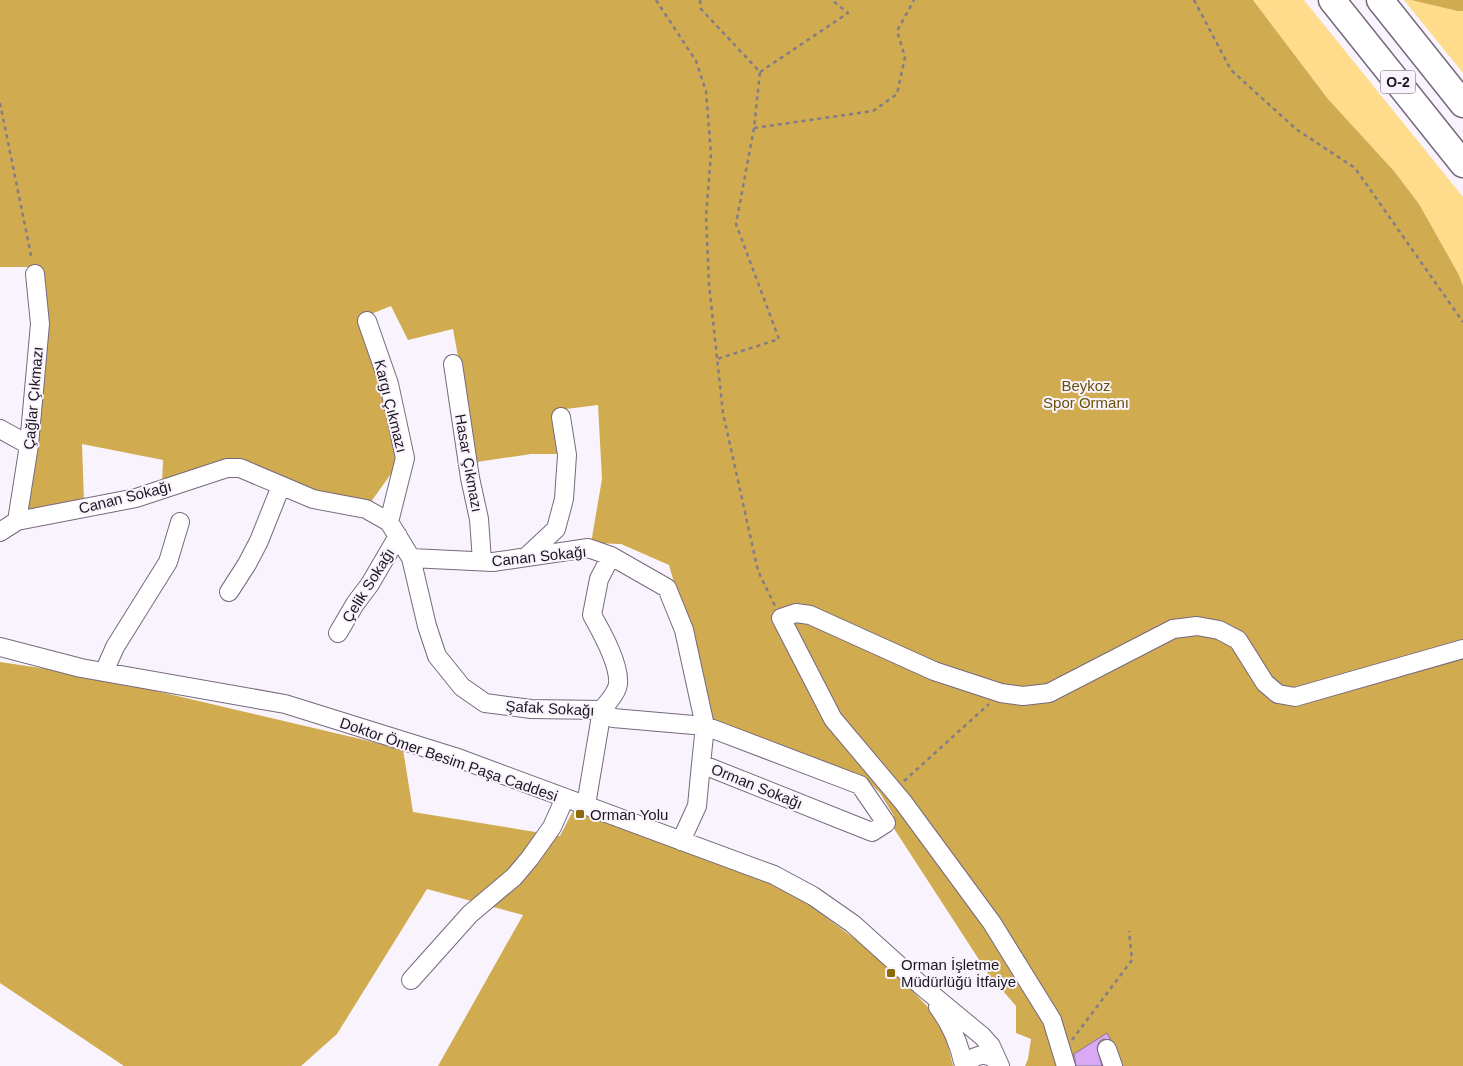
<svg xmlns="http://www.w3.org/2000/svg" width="1463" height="1066" font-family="Helvetica,sans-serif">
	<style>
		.green { fill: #ffdb8c }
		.forest { fill: #d1ab50 }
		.building { fill: #daa9f6; stroke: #85788d }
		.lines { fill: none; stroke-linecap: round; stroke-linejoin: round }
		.minor-casing { stroke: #76697e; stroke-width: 20 }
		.highway-casing { stroke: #76697e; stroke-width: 29 }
		.path { stroke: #837d86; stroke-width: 2.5; stroke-dasharray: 4 4; stroke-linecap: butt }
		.minor { stroke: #fff; stroke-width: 18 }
		.highway { stroke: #fff; stroke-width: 26 }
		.poi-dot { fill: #8b6a0a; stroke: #f9f3fd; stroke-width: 2 }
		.labels { text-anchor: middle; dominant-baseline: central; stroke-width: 4; stroke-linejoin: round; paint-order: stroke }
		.shield { fill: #f9f3fd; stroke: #5e5962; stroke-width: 1 }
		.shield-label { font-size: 14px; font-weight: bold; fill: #1c171f }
		.park-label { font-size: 15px; fill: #6b5108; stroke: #f9f3fd }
		.street-label { font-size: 15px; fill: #1c171f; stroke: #f9f3fd }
		.poi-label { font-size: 15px; fill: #1c171f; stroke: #f9f3fd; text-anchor: start }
	</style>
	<rect width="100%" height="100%" fill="#f9f3fd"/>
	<path class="green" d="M1253,0H1304L1463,197V286L1459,275L1419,204L1394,171L1328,99Z
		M1404,0H1411L1463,11V73Z"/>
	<path class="forest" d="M0,0H1253L1328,99L1394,171L1419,204L1459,275L1463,286V1066H1025L1028,1059L1031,1039L1016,1033V1006L989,975L891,824L894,816L880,793L865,778L714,723L669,565L621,544L591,543L602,479L598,405L558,410L561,454H531L477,462L453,329L408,340L391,306L361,318L403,457L368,506L314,497L236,463L162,483L163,460L82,444L84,501L26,513L48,328L40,267H0Z
		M1411,0H1463V11H1458Z
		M0,662L88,675L403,749L413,812L560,836L577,803L787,888L883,960L942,1022L953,1066H438L523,915L427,889L337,1034L301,1066H124L0,983Z"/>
	<path class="building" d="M1107,1033L1111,1040L1103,1039L1099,1042L1097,1048L1102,1066H1076L1074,1054Z"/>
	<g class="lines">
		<g class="minor-casing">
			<path id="minor" d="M367,321L389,384L405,458L389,522
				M453,364L470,478L479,519L482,561
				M0,429L29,445
				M17,521L29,445L40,324L35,274
				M0,532L17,521L136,498L227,468H240L313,499L366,509L389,522L411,558L493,562L588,548L611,556L667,588L684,630L705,726L701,764
				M526,557L556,529L564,499L567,455L561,417
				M411,558L427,626L437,656L462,687L485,703L531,709L602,710L613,718L705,726L860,785L886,823L872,832L701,764L697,806L681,841
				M229,592L247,564L259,541L281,486
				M338,633L355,604L370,584L398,536
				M0,647L81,668L285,704L455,757L774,875L813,896L853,924L924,988L982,1036L991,1046L1000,1066
				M104,672L115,647L168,562L180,522
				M586,805L602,710C607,703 617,693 618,684C620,664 601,631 592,615L599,579L611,556
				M411,980L470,914L514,877L530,858L552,827L565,798
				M938,1007C952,1025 959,1043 964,1066
				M1107,1049L1113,1066
				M966,1066C974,1052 992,1051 1000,1066
				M1066,1066L1052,1020L992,923L903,802L833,719L781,618L796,613L810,615L934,671L1001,693L1023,696L1049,693L1173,629L1197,626L1219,630L1238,640L1265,683L1278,694L1295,697L1463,649"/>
		</g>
		<g class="highway-casing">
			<path id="highway" d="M1332,0L1463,164
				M1380,0L1463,104"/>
		</g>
		<path class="path" d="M656,0L696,61L706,91L711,154L706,216L709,284L723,413L758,571L775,606
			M700,0L701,9L760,72L754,128L736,224L779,339L717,359
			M1194,0L1231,70L1296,129L1355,168L1463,322
			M760,72L848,13L832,0
			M0,103L32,260
			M754,128L873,111L897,94L905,57L897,31L914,0
			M904,781L989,704
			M1072,1040L1132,960L1129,931"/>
		<use href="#minor" class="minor"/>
		<use href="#highway" class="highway"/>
	</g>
	<g class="poi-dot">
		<rect x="575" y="809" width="10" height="10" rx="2.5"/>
		<rect x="886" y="968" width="10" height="10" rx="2.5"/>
	</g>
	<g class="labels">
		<rect class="shield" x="1380.5" y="70.5" width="35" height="23" rx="4"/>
		<g class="shield-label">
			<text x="1398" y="82">O-2</text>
		</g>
		<g class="park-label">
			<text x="1086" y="385">Beykoz<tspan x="1086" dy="17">Spor Ormanı</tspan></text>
		</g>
		<g class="street-label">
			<text transform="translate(33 398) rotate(-85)">Çağlar Çıkmazı</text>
			<text transform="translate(391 406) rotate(76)">Kargı Çıkmazı</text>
			<text transform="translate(469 463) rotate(80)">Hasar Çıkmazı</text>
			<text transform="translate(125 497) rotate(-14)">Canan Sokağı</text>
			<text transform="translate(539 556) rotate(-6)">Canan Sokağı</text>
			<text transform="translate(368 585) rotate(-58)">Çelik Sokağı</text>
			<text transform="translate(550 708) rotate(3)">Şafak Sokağı</text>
			<text transform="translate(449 759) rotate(19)">Doktor Ömer Besim Paşa Caddesi</text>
			<text transform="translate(757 786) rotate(22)">Orman Sokağı</text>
		</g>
		<g class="poi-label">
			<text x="590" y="814">Orman Yolu</text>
			<text x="901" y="964">Orman İşletme<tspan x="901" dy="17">Müdürlüğü İtfaiye</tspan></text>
		</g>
	</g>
</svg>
